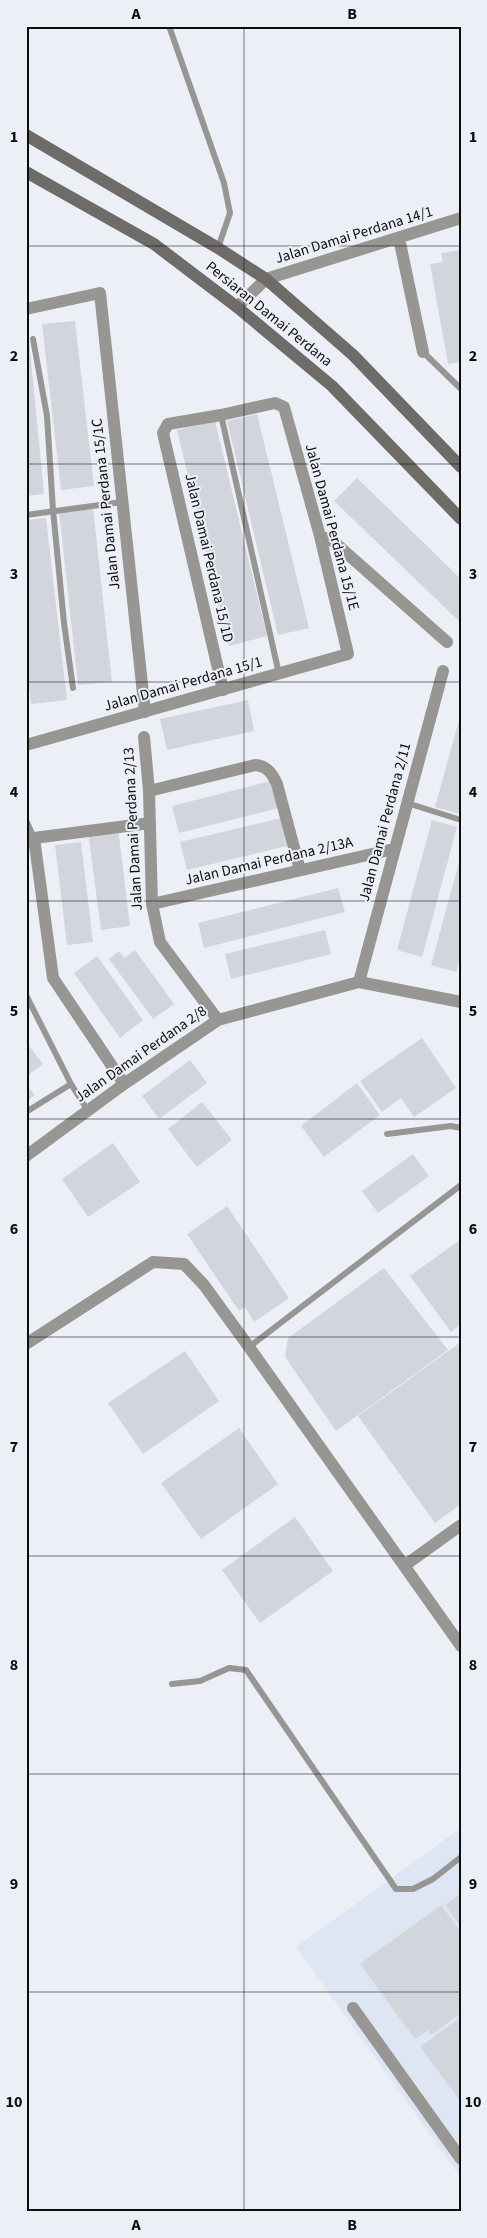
<svg xmlns="http://www.w3.org/2000/svg" width="487" height="2238" font-family="'Source Sans 3',sans-serif">
	<style>
		.built { fill: #dde6f2 }
		.building { fill: #d2d6dc }
		.lines { fill: none; stroke-linecap: round; stroke-linejoin: round }
		.lane { stroke: #989693; stroke-width: 6 }
		.street { stroke: #989693; stroke-width: 12 }
		.secondary { stroke: #6e6b68; stroke-width: 12 }
		.grid { fill: none; stroke: #0c0d0f; stroke-width: 1; stroke-opacity: 0.55 }
		.labels { text-anchor: middle; dominant-baseline: central; stroke-width: 4; stroke-linejoin: round; paint-order: stroke }
		.street-label { font-size: 15px; fill: #0c0d0f; stroke: #ecf0f6 }
		.neatline { fill: none; stroke: #0c0d0f; stroke-width: 2 }
		.grid-label { font-size: 16px; text-anchor: middle; font-weight: bold; fill: #0c0d0f }
	</style>
	<rect width="100%" height="100%" fill="#ecf0f6"/>
	<path class="built" d="M461,1828V2178L296,1947Z"/>
	<path class="building" d="M461,250V362L448,364L430,264L443,262L441,253Z
		M75,321L94,486L61,490L42,324Z
		M26,329H28L44,494L26,496Z
		M257,414L309,628L278,635L227,421Z
		M215,421L267,636L229,646L177,430Z
		M357,478L461,579V623L334,501Z
		M93,508L112,682L78,685L59,511Z
		M46,518L67,700L31,704L26,659V520Z
		M248,700L254,731L167,750L160,719Z
		M461,713V810L460,814L435,807Z
		M271,781L279,808L179,833L172,806Z
		M281,818L287,846L187,870L180,842Z
		M432,820L457,827L422,957L397,950Z
		M118,828L130,926L101,930L88,832Z
		M81,842L93,942L67,945L55,845Z
		M461,855V953L456,972L431,965Z
		M338,888L345,912L204,948L198,923Z
		M325,930L331,954L231,979L225,954Z
		M135,950L174,1004L153,1019L109,959L119,951L124,958Z
		M97,956L143,1020L120,1038L74,973Z
		M422,1038L456,1088L414,1117L401,1098L382,1112L360,1081Z
		M26,1042L43,1064L26,1077Z
		M190,1060L207,1083L159,1119L142,1096Z
		M357,1083L380,1115L324,1157L301,1126Z
		M26,1084L35,1095L26,1102Z
		M202,1102L232,1140L197,1167L168,1129Z
		M113,1143L140,1182L88,1217L62,1179Z
		M413,1154L429,1176L378,1213L362,1191Z
		M227,1206L289,1298L254,1322L245,1307L239,1311L187,1234Z
		M461,1239V1324L451,1332L410,1276Z
		M384,1268L448,1350L336,1431L285,1357L288,1338Z
		M461,1342V1504L435,1523L358,1416Z
		M185,1351L219,1401L143,1454L108,1403Z
		M239,1428L278,1484L201,1539L161,1483Z
		M295,1517L333,1571L260,1623L222,1570Z
		M461,1893V1927L445,1905Z
		M441,1905L461,1932V2013L431,2035L428,2030L415,2039L360,1964Z
		M461,2017V2102L420,2047Z"/>
	<g class="lines">
		<path class="lane" d="M169,26L224,183L230,213L218,248
			M33,339L47,416L53,510L64,623L73,688
			M423,352L461,389
			M221,415L279,674
			M26,515L122,502
			M407,803L461,820
			M26,820L34,838
			M26,995L71,1084L88,1111
			M26,1112L71,1084
			M387,1134L451,1126L461,1128
			M249,1347L461,1185
			M172,1684L200,1681L229,1668L246,1670L396,1889H413L433,1879L461,1857"/>
		<path class="street" d="M399,238L423,352
			M237,307L266,279L461,218
			M26,309L100,293L145,712
			M320,536L334,542L447,642
			M144,737L149,791L152,904L160,942L218,1020
			M26,745L348,654L320,536L284,407L275,403L221,415L168,424L163,433L223,690
			M149,791L255,765C267,766 272,773 277,784L300,870
			M152,904L394,849
			M359,982L443,671
			M124,1084L53,978L34,838L150,823
			M26,1156L124,1084L218,1020L359,982L461,1002
			M26,1344L153,1262L184,1264L204,1285L249,1347L461,1646
			M404,1566L461,1525
			M353,2008L461,2159"/>
		<path class="secondary" d="M26,135L218,248L266,279L353,355L461,467
			M26,172L154,244L237,307L332,386L461,519"/>
	</g>
	<path class="grid" d="M244,26V2212M26,246H461M26,464H461M26,682H461M26,901H461M26,1119H461M26,1337H461M26,1556H461M26,1774H461M26,1992H461"/>
	<g class="labels">
		<g class="street-label">
			<text transform="translate(354 235) rotate(-17)">Jalan Damai Perdana 14/1</text>
			<text transform="translate(269 314) rotate(39)">Persiaran Damai Perdana</text>
			<text transform="translate(106 504) rotate(-96)">Jalan Damai Perdana 15/1C</text>
			<text transform="translate(332 527) rotate(75)">Jalan Damai Perdana 15/1E</text>
			<text transform="translate(209 558) rotate(77)">Jalan Damai Perdana 15/1D</text>
			<text transform="translate(183 684) rotate(-16)">Jalan Damai Perdana 15/1</text>
			<text transform="translate(385 822) rotate(-75)">Jalan Damai Perdana 2/11</text>
			<text transform="translate(133 829) rotate(-93)">Jalan Damai Perdana 2/13</text>
			<text transform="translate(269 861) rotate(-13)">Jalan Damai Perdana 2/13A</text>
			<text transform="translate(141 1054) rotate(-35)">Jalan Damai Perdana 2/8</text>
		</g>
	</g>
	<rect width="487" height="2238" fill="none" stroke="#ecf0f6" stroke-width="55"/>
	<rect x="28" y="28" width="432" height="2182" class="neatline"/>
	<g class="grid-label">
		<text x="136" y="19">A</text>
		<text x="352" y="19">B</text>
		<text x="14" y="142">1</text>
		<text x="473" y="142">1</text>
		<text x="14" y="361">2</text>
		<text x="473" y="361">2</text>
		<text x="14" y="579">3</text>
		<text x="473" y="579">3</text>
		<text x="14" y="797">4</text>
		<text x="473" y="797">4</text>
		<text x="14" y="1016">5</text>
		<text x="473" y="1016">5</text>
		<text x="14" y="1234">6</text>
		<text x="473" y="1234">6</text>
		<text x="14" y="1452">7</text>
		<text x="473" y="1452">7</text>
		<text x="14" y="1670">8</text>
		<text x="473" y="1670">8</text>
		<text x="14" y="1889">9</text>
		<text x="473" y="1889">9</text>
		<text x="14" y="2107">10</text>
		<text x="473" y="2107">10</text>
		<text x="136" y="2230">A</text>
		<text x="352" y="2230">B</text>
	</g>
</svg>
